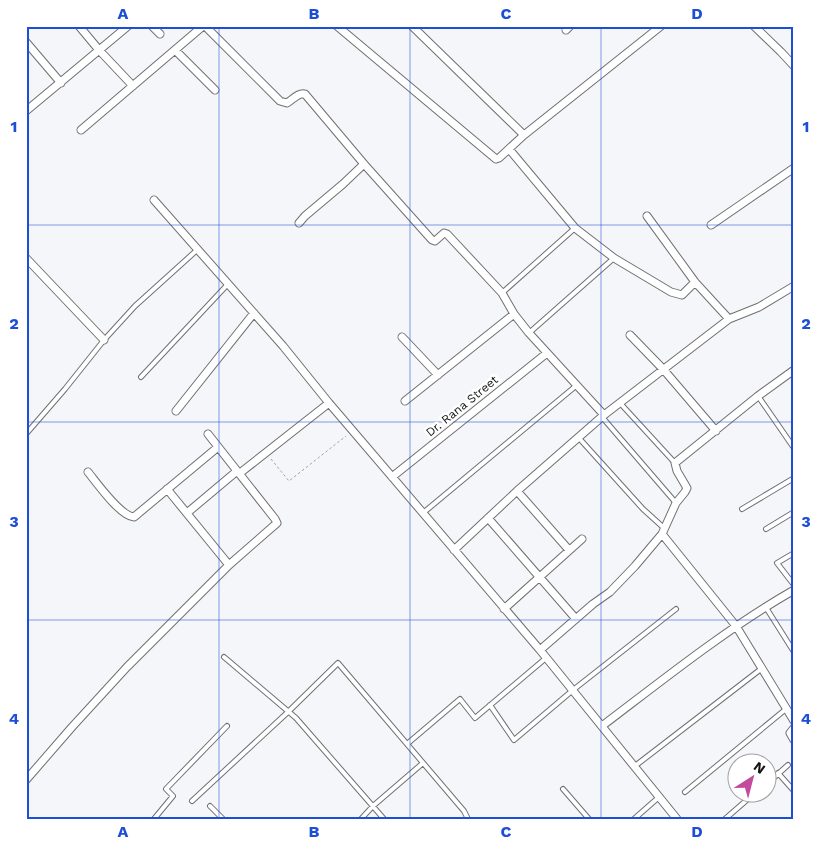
<svg xmlns="http://www.w3.org/2000/svg" width="820" height="845" font-family="'Work Sans',sans-serif">
	<style>
		.lines { fill: none; stroke-linecap: round; stroke-linejoin: round }
		.service-casing { stroke: #707073; stroke-width: 6 }
		.minor-casing { stroke: #707073; stroke-width: 9 }
		.path { stroke: #9e9fa1; stroke-width: 1; stroke-dasharray: 2.5 2.5; stroke-linecap: butt }
		.service { stroke: #fff; stroke-width: 4 }
		.minor { stroke: #fff; stroke-width: 7 }
		.grid { fill: none; stroke: #1d4ed8; stroke-width: 1; stroke-opacity: 0.55 }
		.labels { text-anchor: middle; dominant-baseline: central; stroke-width: 5; stroke-linejoin: round; paint-order: stroke }
		.street-label { font-size: 12px; fill: #131414; stroke: #fff }
		.neatline { fill: none; stroke: #1d4ed8; stroke-width: 2 }
		.grid-label { font-size: 16px; text-anchor: middle; font-weight: bold; fill: #1d4ed8 }
	</style>
	<rect width="100%" height="100%" fill="#f5f6f9"/>
	<g class="lines">
		<g class="service-casing">
			<path id="service" d="M502,293L575,228
				M529,333L614,258
				M141,377L228,284
				M758,396L794,448
				M620,403L675,463
				M602,417L676,503
				M26,434L65,389L104,340L135,306L197,250
				M578,437L643,509L664,528
				M742,509L794,478
				M423,513L577,385
				M766,529L794,512
				M794,553L777,563L794,585
				M765,606L794,652
				M224,657L296,718L384,819
				M490,705L514,740L573,690L676,609
				M407,744L460,699L475,718L546,658
				M635,766L761,669
				M778,773L794,791
				M768,783L788,765
				M563,789L589,819
				M685,792L786,709
				M192,801L288,712L338,663L464,811L468,819
				M210,806L223,819
				M154,819L173,796L166,789L227,726
				M361,819L373,806L423,763
				M634,819L659,797
				M725,819L756,792"/>
		</g>
		<g class="minor-casing">
			<path id="minor" d="M79,26L99,50L133,86
				M152,26L160,34
				M205,26L280,101L287,103C292,100 299,92 305,94L364,164L432,240L435,241L444,233L447,234L502,293L514,314L529,333L604,415
				M337,26L496,159L499,158L524,135L661,26
				M412,26L524,135
				M754,26L781,52L794,66
				M566,30L570,26
				M26,42L61,83
				M175,50L215,90
				M26,111L128,26
				M81,130L203,26
				M509,149L575,228L614,258L671,292L682,295L695,282
				M154,200L283,346L329,403L540,650L677,819
				M647,216L695,282L729,319
				M299,223L305,216L343,184L364,164
				M711,225L794,168
				M26,258L104,340
				M630,335L663,369L716,431
				M402,337L438,375
				M405,401L514,314
				M176,411L254,313
				M88,472C97,483 120,516 134,517L218,447
				M240,473L329,403
				M392,477L547,353
				M167,489L229,565
				M517,491L569,550
				M187,513L237,471
				M488,518L576,619
				M662,534L736,626L794,721
				M454,550L517,491L604,415L729,319L759,307L794,286
				M504,609L582,539
				M540,650L593,604L610,592L635,566L662,534L676,503L685,492L687,488L677,471L675,463L758,396L794,370
				M602,726C664,679 726,629 794,590
				M794,728L790,733L794,740
				M26,780L72,727L127,667L229,565L277,523L275,519L208,434"/>
		</g>
		<path class="path" d="M271,459L289,481L346,436"/>
		<use href="#service" class="service"/>
		<use href="#minor" class="minor"/>
	</g>
	<path class="grid" d="M219,26V819M410,26V819M601,26V819M26,225H794M26,422H794M26,620H794"/>
	<g class="labels">
		<g class="street-label">
			<text transform="translate(462 406) rotate(-39)">Dr. Rana Street</text>
		</g>
	</g>
	<rect width="820" height="845" fill="none" stroke="#ffffff" stroke-width="55"/>
	<g transform="translate(752 778) rotate(36)"><circle r="24" fill="#ffffff" stroke="#a1a1a1"/>
	<path d="M0-4L9 19L0 12L-9 19Z" fill="#c34a9d"/>
	<text y="-8" font-size="14" font-weight="bold" text-anchor="middle" fill="#131414">N</text>
	</g>
	<rect x="28" y="28" width="764" height="790" class="neatline"/>
	<g class="grid-label">
		<text x="123" y="19">A</text>
		<text x="314" y="19">B</text>
		<text x="506" y="19">C</text>
		<text x="697" y="19">D</text>
		<text x="14" y="132">1</text>
		<text x="806" y="132">1</text>
		<text x="14" y="329">2</text>
		<text x="806" y="329">2</text>
		<text x="14" y="527">3</text>
		<text x="806" y="527">3</text>
		<text x="14" y="724">4</text>
		<text x="806" y="724">4</text>
		<text x="123" y="837">A</text>
		<text x="314" y="837">B</text>
		<text x="506" y="837">C</text>
		<text x="697" y="837">D</text>
	</g>
</svg>
